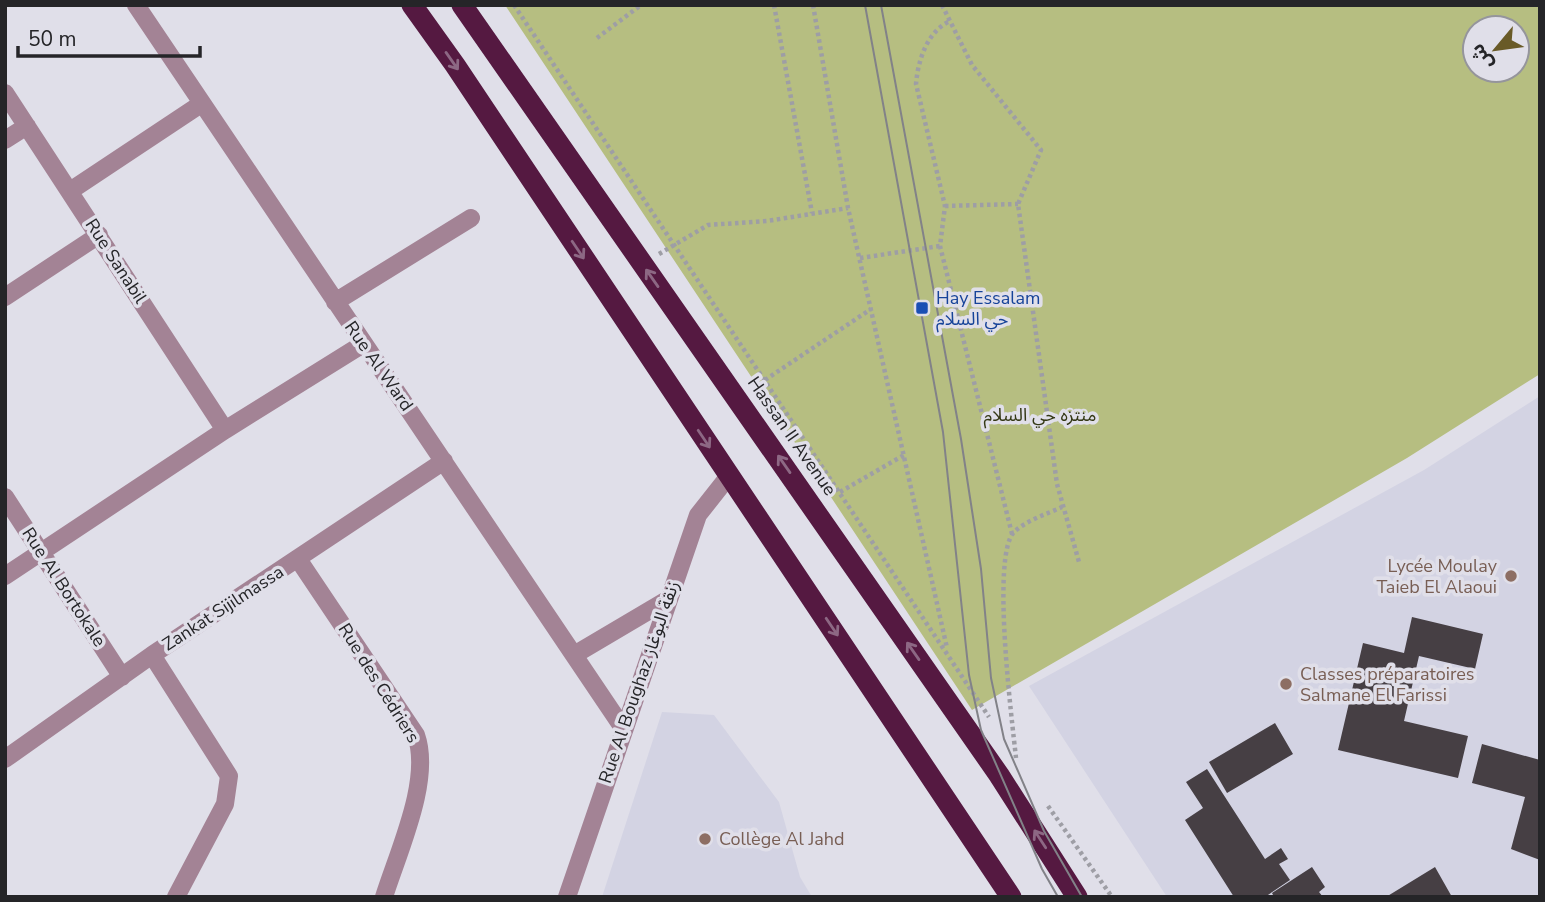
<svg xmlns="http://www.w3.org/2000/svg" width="1545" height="902" font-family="'Nunito Sans','Noto Sans Arabic',sans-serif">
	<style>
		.built { fill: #d3d3e3 }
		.green { fill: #b6be81; fill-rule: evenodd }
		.building { fill: #463f44 }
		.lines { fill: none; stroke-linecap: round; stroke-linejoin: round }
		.path { stroke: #9e9ea5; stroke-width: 4.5; stroke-dasharray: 3.5 3.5; stroke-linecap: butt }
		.street { stroke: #a38395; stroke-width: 18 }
		.highway { stroke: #551941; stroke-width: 21 }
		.tram { stroke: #828288; stroke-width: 2 }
		.oneway { stroke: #8d6884 }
		.transit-dot { fill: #1a4fb4; stroke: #e0dfe9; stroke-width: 2.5 }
		.education-dot { fill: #8d6e63; stroke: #e0dfe9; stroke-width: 2.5 }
		.labels { text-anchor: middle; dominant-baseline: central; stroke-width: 7; stroke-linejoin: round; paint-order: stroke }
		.street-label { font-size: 18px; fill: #252528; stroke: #e0dfe9 }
		.transit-label { font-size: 18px; fill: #164399; stroke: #e0dfe9; text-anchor: start }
		.park-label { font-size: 18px; fill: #343815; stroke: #e0dfe9 }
		.education-label { font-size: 18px; fill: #785e54; stroke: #e0dfe9; text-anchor: start }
	</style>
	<rect width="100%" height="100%" fill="#e0dfe9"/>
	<path class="built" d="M1540,396V897H1167L1029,686L1424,470Z
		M662,712L714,715L779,802L800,877L812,897H602Z"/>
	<path class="green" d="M505,5H1540V374L1407,458L972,710ZM1475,28H1517V70H1475Z"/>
	<path class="building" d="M1412,617L1483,634L1475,669L1419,656L1404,721L1468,736L1458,778L1338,750L1363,643L1404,653Z
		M1275,723L1293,754L1227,793L1209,762Z
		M1482,744L1540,760V860L1511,849L1525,797L1472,783Z
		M1207,769L1265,859L1281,848L1288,859L1279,864L1290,880L1265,897H1234L1185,820L1203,808L1186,782Z
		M1312,867L1325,887L1319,892L1323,897H1274L1272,893Z
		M1435,867L1452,897H1386Z"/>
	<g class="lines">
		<path class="path" d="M514,5L989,717
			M774,5L812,213
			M813,5L848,208L947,648
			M942,5L972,65L1041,150L1018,204L1057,484L1079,562
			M948,22C927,33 918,60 916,84L945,206L940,246L1012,534
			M597,38L641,5
			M945,206L1018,204
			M659,254L708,225L767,221L848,208
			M860,258L940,246
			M765,380L871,309
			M840,492L904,455
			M1016,758C1012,720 991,556 1014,532C1027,520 1047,514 1062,507
			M1048,806L1112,897"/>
		<path class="street" d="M136,5L623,728
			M5,93L225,430
			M5,140L27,126
			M70,191L201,104
			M5,297L99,235
			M335,302L471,218
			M5,497L122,677
			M298,559L416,735C432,780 398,852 384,897
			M5,576L225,430L363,344
			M152,655L229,776L225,804L176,897
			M574,655L667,600
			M5,759L152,655L444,461
			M567,897L698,515L728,477"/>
		<path class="highway" d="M412,5L455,65L1011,897
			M462,5L999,775L1077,897"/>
		<path class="tram" d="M865,5L943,432L969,675L981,730L1042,869L1058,897
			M881,5L961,439L981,569L991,678L1004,739L1044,831L1082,897"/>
	</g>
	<defs><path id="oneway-shaft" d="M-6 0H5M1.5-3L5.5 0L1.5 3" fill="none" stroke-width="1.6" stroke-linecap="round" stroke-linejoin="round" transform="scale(1.75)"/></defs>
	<g class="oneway">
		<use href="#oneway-shaft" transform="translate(452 61) rotate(55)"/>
		<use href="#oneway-shaft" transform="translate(578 250) rotate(56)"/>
		<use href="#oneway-shaft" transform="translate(652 278) rotate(-125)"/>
		<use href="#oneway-shaft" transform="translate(704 439) rotate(56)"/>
		<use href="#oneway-shaft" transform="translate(784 464) rotate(-125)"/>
		<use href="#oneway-shaft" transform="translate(832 627) rotate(56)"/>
		<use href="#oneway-shaft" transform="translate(913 651) rotate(-125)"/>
		<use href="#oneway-shaft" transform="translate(1040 839) rotate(-123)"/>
	</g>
	<rect class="transit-dot" x="915" y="301" width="14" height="14" rx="3.5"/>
	<g class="education-dot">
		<circle cx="1511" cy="576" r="7"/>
		<circle cx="1286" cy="684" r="7"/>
		<circle cx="705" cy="839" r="7"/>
	</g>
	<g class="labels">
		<g class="street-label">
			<text transform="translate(116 261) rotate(57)">Rue Sanabil</text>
			<text transform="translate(379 366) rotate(55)">Rue Al Ward</text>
			<text transform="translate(792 436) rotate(55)">Hassan II Avenue</text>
			<text transform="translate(64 587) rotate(57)">Rue Al Bortokale</text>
			<text transform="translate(223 608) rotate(-33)">Zankat Sijilmassa</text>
			<text transform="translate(639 682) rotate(-71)">Rue Al Boughaz زنقة البوغاز</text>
			<text transform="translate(379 683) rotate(58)">Rue des Cédriers</text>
		</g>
		<g class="transit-label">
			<text x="936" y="298">Hay Essalam<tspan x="936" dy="21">حي السلام</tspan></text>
		</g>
		<g class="park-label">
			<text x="1040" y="415">منتزه حي السلام</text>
		</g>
		<g class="education-label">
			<text x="1497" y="566" text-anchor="end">Lycée Moulay<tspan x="1497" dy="21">Taieb El Alaoui</tspan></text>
			<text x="1300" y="674">Classes préparatoires<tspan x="1300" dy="21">Salmane El Farissi</tspan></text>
			<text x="719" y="839">Collège Al Jahd</text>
		</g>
	</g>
	<rect width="1545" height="902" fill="none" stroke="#252528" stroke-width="14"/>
	<g transform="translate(1496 49) rotate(241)"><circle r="33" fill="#e0dfe9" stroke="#95959c" stroke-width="2"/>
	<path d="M0-5L12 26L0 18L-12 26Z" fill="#695a27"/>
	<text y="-10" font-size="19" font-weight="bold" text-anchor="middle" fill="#252528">ش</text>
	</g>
	<path d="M18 46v10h182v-10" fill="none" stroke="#252528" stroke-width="3.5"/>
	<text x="28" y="46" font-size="21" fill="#252528" stroke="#e0dfe9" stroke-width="5" paint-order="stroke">50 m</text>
</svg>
